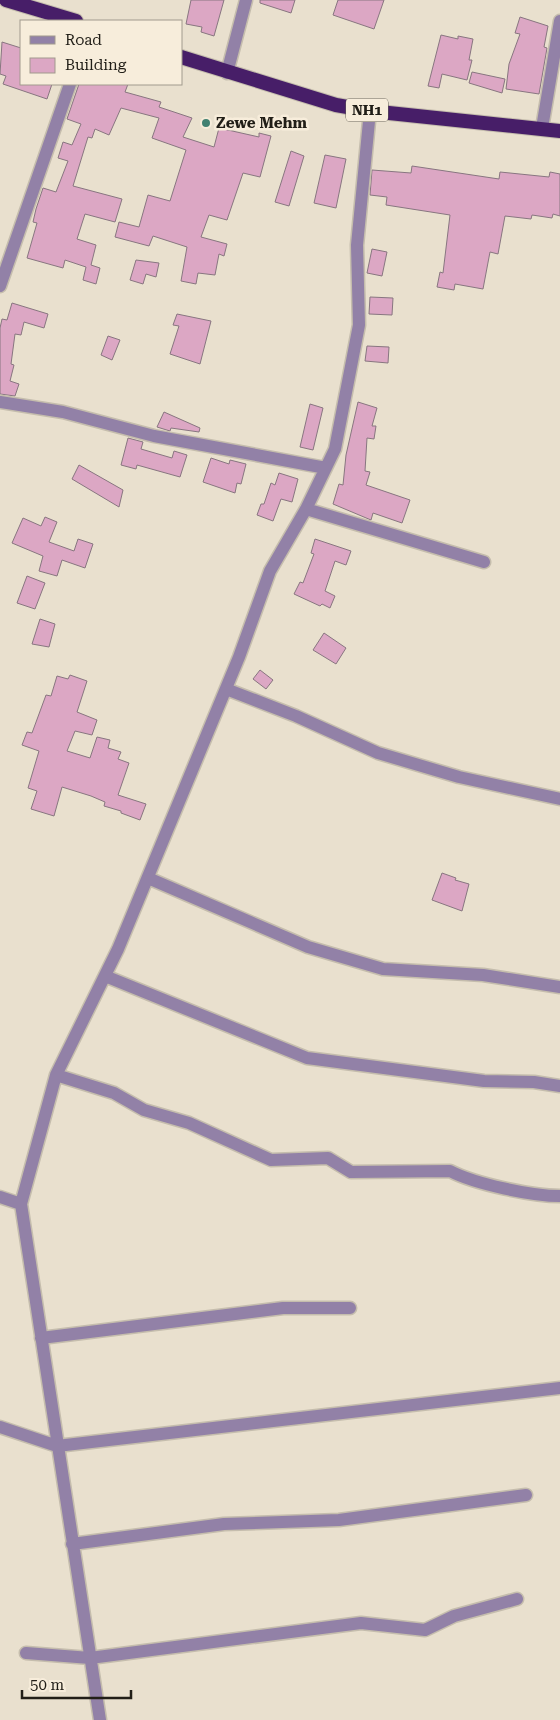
<svg xmlns="http://www.w3.org/2000/svg" width="560" height="1720" font-family="'Roboto Serif',serif">
	<style>
		.building { fill: #dca7c4; stroke: #887680 }
		.lines { fill: none; stroke-linecap: round; stroke-linejoin: round }
		.minor-casing { stroke: #c5bdad; stroke-width: 15 }
		.trunk-casing { stroke: #c5bdad; stroke-width: 16 }
		.minor { stroke: #9281a7; stroke-width: 12 }
		.trunk { stroke: #471e68; stroke-width: 14 }
		.poi-dot { fill: #418171; stroke: #f7eddb; stroke-width: 2 }
		.labels { text-anchor: middle; dominant-baseline: central; stroke-width: 5; stroke-linejoin: round; paint-order: stroke }
		.shield { fill: #f7eddb; stroke: #615c52; stroke-width: 1 }
		.shield-label { font-size: 14px; font-weight: bold; fill: #211e17 }
		.poi-label { font-size: 15px; font-weight: bold; fill: #211e17; stroke: #f7eddb; text-anchor: start }
	</style>
	<rect width="100%" height="100%" fill="#e9e0ce"/>
	<path class="building" d="M191,0H224L214,36L201,32L202,27L186,24Z
		M260,0H295L291,13L260,3Z
		M338,0H384L374,29L333,15Z
		M520,17L548,26L544,47L547,48L539,94L506,89L509,64L520,34L515,33Z
		M441,35L458,39V36L473,39L469,60H472L467,80L442,74L439,88L428,86Z
		M2,42L21,48V84H52L47,99L3,84L6,76L0,74Z
		M472,72L505,79L502,93L469,83Z
		M79,84H128L125,92L161,102L159,107L192,118L183,137L214,147L219,128L259,137V133L271,136L260,177L243,173L227,220L209,215L201,237L227,244L224,256L219,254L215,275L198,273L196,284L181,281L187,247L153,236L149,246L115,237L119,222L139,227L148,195L170,201L186,150L152,138L159,118L121,108L109,135L95,129L92,138L88,137L73,186L122,199L115,222L85,214L77,239L96,245L91,265L100,268L96,284L83,280L86,267L65,260L63,268L27,258L37,223L33,222L36,209L43,188L56,192L68,161L58,158L63,142L72,145L81,124L67,119Z
		M291,151L304,156L289,206L275,202Z
		M325,155L346,159L336,208L314,203Z
		M412,166L499,179L500,172L549,177L550,172L560,174V216L553,214L552,218L532,215L531,219L505,216L498,254L490,252L483,289L455,284L454,290L437,287L440,272L443,273L450,215L386,205L387,197L370,195L372,170L411,173Z
		M372,249L387,252L382,276L367,273Z
		M136,260L159,263L156,277L146,274L143,284L130,280Z
		M370,297L393,298L392,315L369,314Z
		M12,303L48,314L44,328L24,322L21,335L15,334L11,364L14,365L10,381L19,384L15,396L0,394V328L2,319L7,320Z
		M177,314L211,321L200,364L170,354L179,326L173,325Z
		M108,336L120,340L112,360L101,355Z
		M367,346L389,347L388,363L365,361Z
		M358,402L377,408L372,426H376L374,439L367,438L365,471L370,472L366,485L410,500L402,523L373,513L371,520L333,504L339,484L343,485L346,455Z
		M310,404L323,408L313,450L300,447Z
		M164,412L200,428L199,432L171,428L170,431L157,427Z
		M128,438L143,442L141,449L172,458L174,451L187,455L180,477L137,465L136,469L121,465Z
		M211,458L229,464L230,460L246,464L241,484L237,483L235,493L203,482Z
		M79,465L123,490L119,507L72,479Z
		M279,473L298,479L292,502L281,499L273,521L257,515L261,504H264L271,483L275,485Z
		M45,517L57,522L49,542L74,551L78,539L93,544L85,568L62,560L57,576L39,571L43,556L12,543L23,518L41,526Z
		M315,539L351,551L346,565L335,561L325,591L335,596L330,608L322,604L320,606L294,594L300,582L303,583L314,554L311,553Z
		M27,576L45,583L35,609L17,603Z
		M40,619L55,624L49,647L32,644Z
		M324,633L346,648L336,664L313,650Z
		M260,670L273,680L266,689L253,679Z
		M70,675L87,681L77,712L97,720L92,735L75,731L67,751L90,758L97,737L110,740L108,748L121,752L118,759L129,763L118,795L146,804L140,820L121,813V811L104,806L105,802L91,796L62,787L54,816L31,809L37,791L28,788L39,751L22,745L27,732L32,733L46,695L51,696L57,676L68,679Z
		M442,873L456,878L455,880L469,884L462,911L432,900Z"/>
	<g class="lines">
		<g class="minor-casing">
			<path id="minor" d="M227,73L246,0
				M542,128L560,21
				M0,286L70,84
				M0,402L63,412L154,436L326,468
				M306,509L484,562
				M226,689L296,716L378,753L459,777L560,799
				M148,878L308,947L383,969L483,975L560,987
				M105,976L307,1058L484,1081L534,1082L560,1086
				M56,1075L114,1093L144,1110L189,1123L271,1160L328,1158L351,1172L450,1171C475,1184 532,1196 560,1196
				M0,1197L21,1204
				M41,1338L283,1308H350
				M0,1427L57,1446L560,1388
				M72,1544L224,1524L339,1520L526,1495
				M26,1653L90,1658L361,1623L425,1630L454,1616L517,1599
				M100,1720L21,1204L56,1075L118,949L239,657L270,571L306,509L335,449L359,325L357,245L370,111"/>
		</g>
		<g class="trunk-casing">
			<path id="trunk" d="M6,0L76,21
				M181,57L336,105L370,111L560,131"/>
		</g>
		<use href="#minor" class="minor"/>
		<use href="#trunk" class="trunk"/>
	</g>
	<circle class="poi-dot" cx="206" cy="123" r="5"/>
	<g class="labels">
		<rect class="shield" x="346" y="98.5" width="42" height="23" rx="4"/>
		<g class="shield-label">
			<text x="367" y="110">NH1</text>
		</g>
		<g class="poi-label">
			<text x="216" y="123">Zewe Mehm</text>
		</g>
	</g>
	<rect x="20" y="20" width="162" height="65" fill="#f7eddb" stroke="#a19a8d"/>
	<rect x="30" y="36" width="25" height="8" fill="#9281a7" stroke="#a19a8d"/>
	<text x="65" y="45" font-size="15" fill="#211e17">Road</text>
	<rect x="30" y="58" width="25" height="15" fill="#dca7c4" stroke="#a19a8d"/>
	<text x="65" y="70" font-size="15" fill="#211e17">Building</text>
	<path d="M22 1690v8h109v-8" fill="none" stroke="#211e17" stroke-width="2.5"/>
	<text x="30" y="1690" font-size="15" fill="#211e17" stroke="#f7eddb" stroke-width="4" paint-order="stroke">50 m</text>
</svg>
